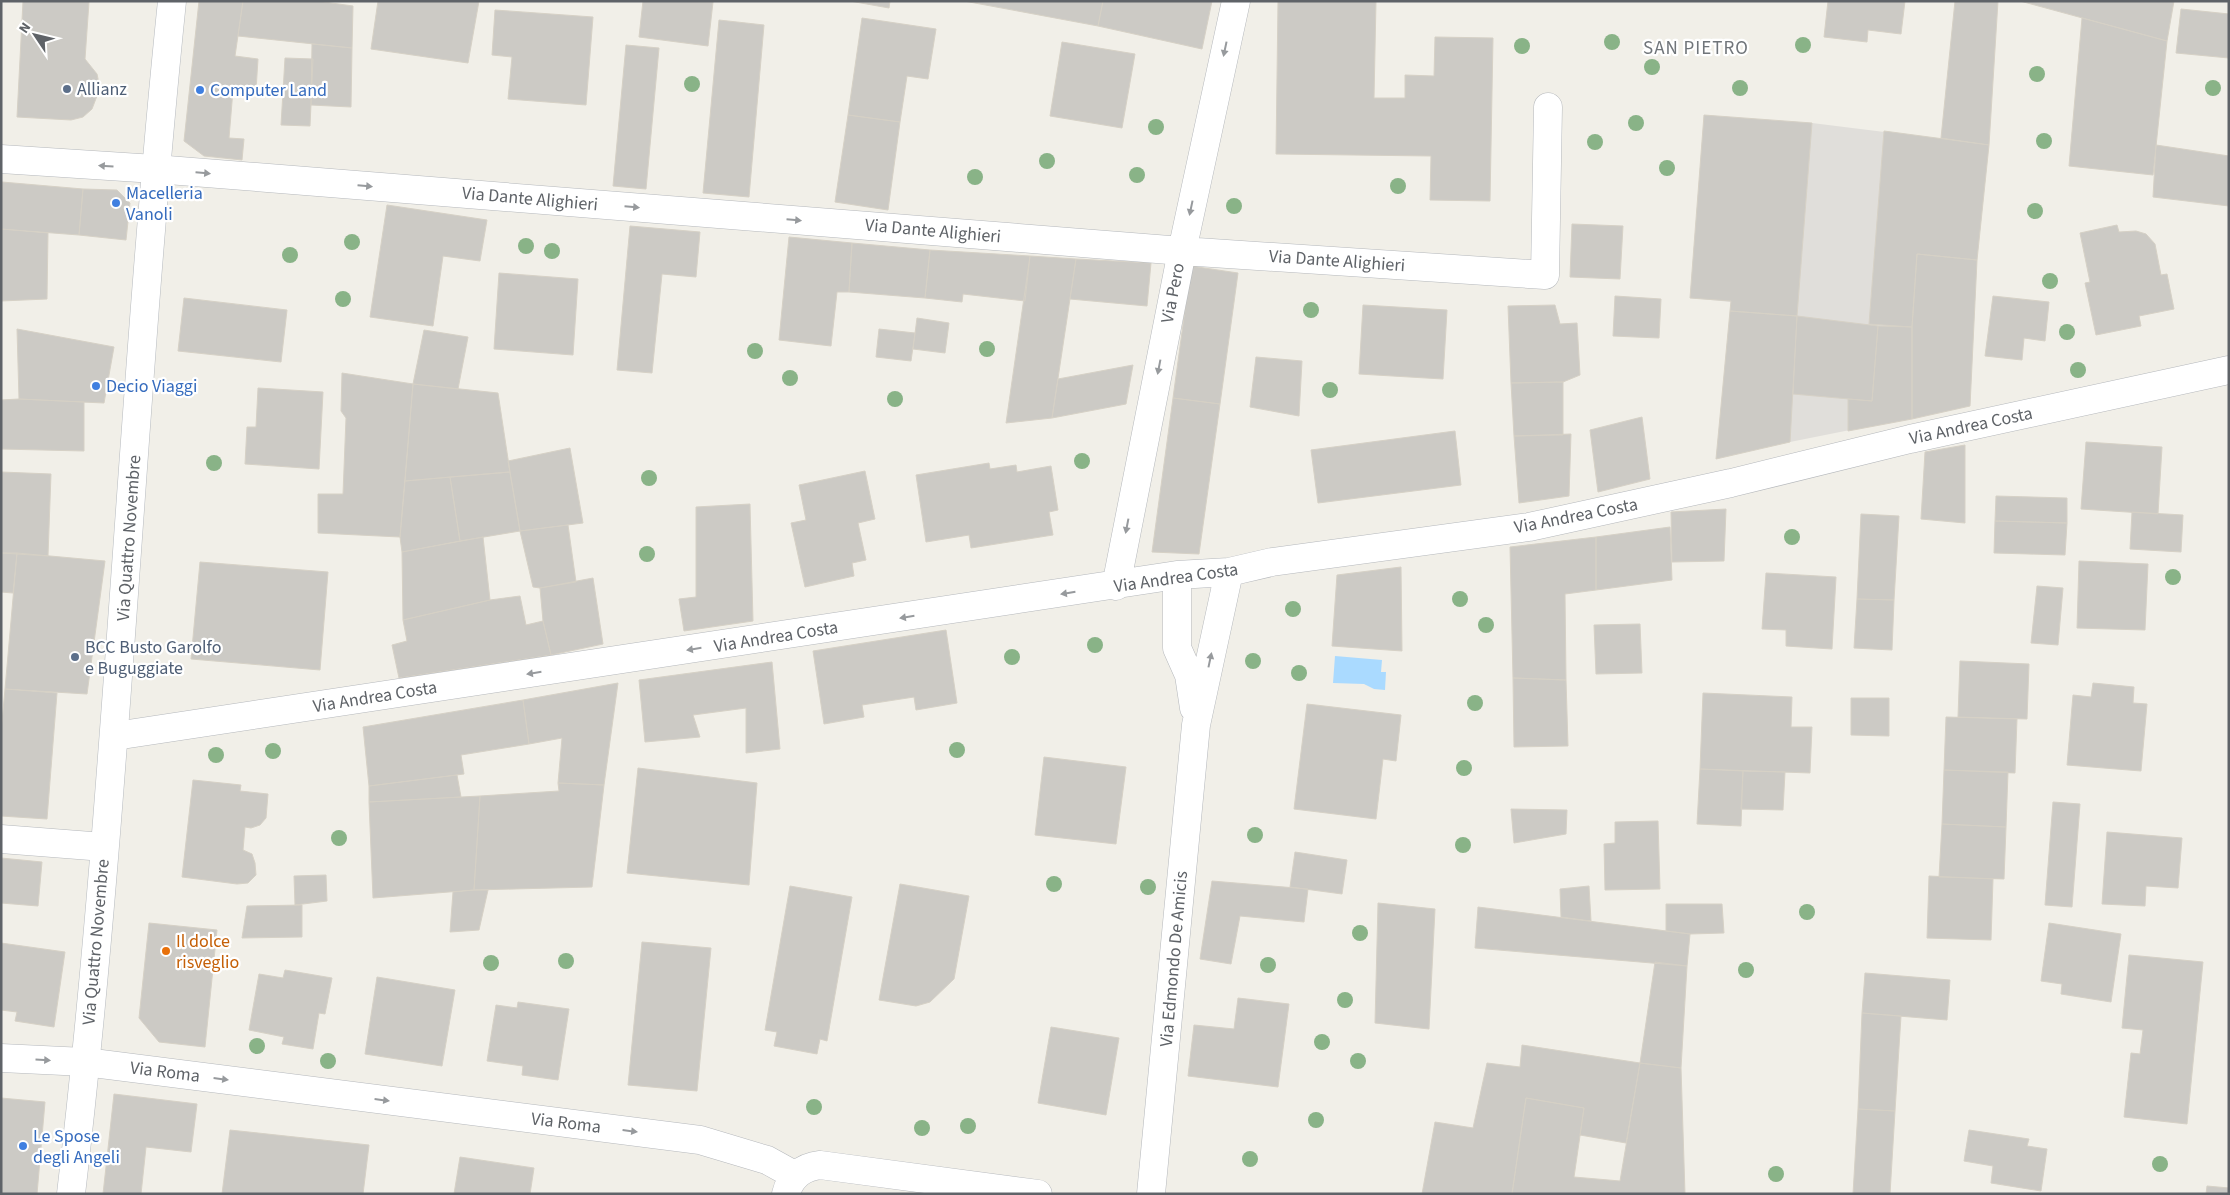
<svg xmlns="http://www.w3.org/2000/svg" width="2230" height="1195" font-family="'Source Sans 3',sans-serif">
	<style>
		.industrial { fill: #e0deda }
		.water { fill: #aadaff }
		.building { fill: #cccac5; stroke: #d6d1c6 }
		.lines { fill: none; stroke-linecap: round; stroke-linejoin: round }
		.minor-casing { stroke: #b5b8bc; stroke-width: 29 }
		.secondary-casing { stroke: #b6babf; stroke-width: 29 }
		.minor { stroke: #fff; stroke-width: 28 }
		.secondary { stroke: #fff; stroke-width: 28 }
		.tree { fill: #89b387 }
		.oneway { fill: #979a9d }
		.service-dot { fill: #5c6f8a; stroke: #fff; stroke-width: 2 }
		.shop-dot { fill: #3f7fe0; stroke: #fff; stroke-width: 2 }
		.food-dot { fill: #e8710a; stroke: #fff; stroke-width: 2 }
		.labels { text-anchor: middle; dominant-baseline: central; stroke-width: 4.5; stroke-linejoin: round; paint-order: stroke }
		.service-label { font-size: 18px; fill: #4e5e75; stroke: #fff; text-anchor: start }
		.shop-label { font-size: 18px; fill: #366cbe; stroke: #fff; text-anchor: start }
		.street-label { font-size: 18px; fill: #5f6368; stroke: #fff }
		.food-label { font-size: 18px; fill: #c56008; stroke: #fff; text-anchor: start }
		.neighbourhood-label { font-size: 19px; letter-spacing: 1px; fill: #70757a; stroke: #fff }
	</style>
	<rect width="100%" height="100%" fill="#f1efe8"/>
	<path class="industrial" d="M1704,115L1812,123L1989,145L1977,260L1970,406L1790,442L1716,459L1731,302L1690,298Z"/>
	<path class="water" d="M1335,656L1382,660L1381,672H1386L1385,690L1374,689L1364,684L1333,683Z"/>
	<path class="building" d="M23,1L89,2L85,59L97,74L100,88L92,109L83,117L71,120L17,117Z
		M199,1H243L235,56L258,59L256,90H233L229,138L244,139L242,160L204,156L184,141Z
		M243,1H317L353,6L352,48L238,36Z
		M378,1H479L468,63L371,49Z
		M643,1L713,2L708,46L639,37Z
		M850,1H890L889,8Z
		M964,1H1103L1098,26Z
		M1103,1H1212L1202,49L1098,26Z
		M1278,1H1376L1374,98H1405V75L1434,76L1435,37L1493,38L1490,201L1430,200L1431,156L1276,154Z
		M1828,1H1905L1901,34L1868,30L1867,42L1824,37Z
		M1955,1H1998L1989,145L1941,138Z
		M2020,1H2174L2167,41Z
		M2181,9L2229,14V58L2176,53Z
		M495,10L593,17L586,105L508,99L512,57L492,55Z
		M862,18L936,29L928,79L907,76L900,122L848,115Z
		M2082,18L2167,41L2153,175L2069,166Z
		M719,20L764,25L749,197L703,193Z
		M1062,42L1135,54L1122,128L1050,116Z
		M312,44L352,48L351,107L311,105Z
		M626,45L659,48L646,189L613,186Z
		M285,58L313,59L310,126L281,125Z
		M848,115L900,122L888,210L835,202Z
		M1704,115L1812,123L1797,316L1730,311L1731,301L1690,298Z
		M1884,131L1989,145L1977,260L1917,254L1912,327L1869,324Z
		M2156,145L2229,156V206L2153,197Z
		M2,182L83,189L79,235L1,229Z
		M83,189L117,190L130,203L126,240L79,235Z
		M387,205L487,220L480,261L443,256L433,326L370,317Z
		M1572,224L1623,226L1620,279L1570,277Z
		M2117,225L2119,232L2136,231L2146,234L2155,244L2161,275L2167,274L2174,309L2139,316L2141,326L2096,335L2085,283L2090,282L2080,233Z
		M630,226L700,232L696,277L662,274L652,373L617,370Z
		M1,229L48,233L47,299L1,301Z
		M789,237L852,243L849,292H837L831,346L779,340Z
		M852,243L930,250L925,298L849,292Z
		M930,250L1030,256L1025,301L963,294L962,302L925,298Z
		M1917,254L1977,260L1970,406L1912,419V327Z
		M1030,256L1076,259L1052,418L1006,423Z
		M1076,259L1151,263L1147,306L1070,299Z
		M1191,266L1238,273L1220,404L1173,398Z
		M499,273L578,279L573,355L494,349Z
		M1615,296L1661,299L1659,338L1613,336Z
		M1993,296L2049,302L2045,341L2024,338L2022,360L1985,356Z
		M184,298L287,310L281,362L178,351Z
		M1363,305L1447,310L1443,379L1359,374Z
		M1555,305L1560,324L1577,323L1580,375L1563,382L1511,383L1508,306Z
		M1730,311L1797,316L1790,442L1716,459Z
		M1797,316L1878,326L1872,401L1793,394Z
		M917,318L949,323L945,353L913,349Z
		M1878,326L1912,327V419L1848,431V399L1872,401Z
		M17,329L114,347L104,403L19,399Z
		M879,329L915,333L911,361L876,357Z
		M424,330L468,337L458,389L413,384Z
		M1256,357L1302,361L1299,416L1250,407Z
		M1133,365L1126,404L1052,418L1058,379Z
		M342,373L413,384L400,537L318,533V494H343L346,418L341,411Z
		M1563,382V435L1514,436L1511,383Z
		M413,384L498,393L510,472L405,481Z
		M258,388L323,392L319,469L245,464L247,427H256Z
		M1173,398L1220,404L1199,554L1152,552Z
		M19,399L84,402V451L1,449V400Z
		M1642,417L1650,479L1598,492L1590,430Z
		M1455,431L1461,485L1318,503L1311,450Z
		M1571,434L1569,496L1519,503L1514,436Z
		M2086,442L2162,447L2158,514L2081,509Z
		M1965,445V523L1921,519L1925,452Z
		M570,448L583,523L520,531L508,461Z
		M989,463L990,469L1016,465L1017,472L1051,466L1058,510L1049,512L1053,535L971,548L969,535L926,542L916,475Z
		M865,471L875,519L858,523L866,560L852,563L854,576L805,587L791,523L806,520L799,485Z
		M1,472L51,474L48,556L1,553Z
		M510,472L520,531L460,541L450,477Z
		M450,477L460,541L402,552L400,537L405,481Z
		M1996,496L2067,498V523L1995,521Z
		M750,504L753,621L684,631L679,599L696,597V507Z
		M1726,509L1724,561L1672,562L1671,512Z
		M2132,512L2183,515L2181,552L2130,549Z
		M1861,514L1899,516L1894,600L1857,599Z
		M1995,521L2067,523L2065,555L1994,553Z
		M568,525L576,582L540,588L533,587L520,531Z
		M1670,527L1672,580L1596,590V537Z
		M483,537L490,600L403,620L402,552Z
		M1596,537V590L1565,594L1566,680L1513,678L1510,547Z
		M1,553H17L13,593L1,592Z
		M17,553L105,561L87,694L5,689Z
		M2079,561L2148,564L2145,630L2077,628Z
		M200,562L328,572L320,670L191,659Z
		M1401,567L1402,651L1332,646L1337,575Z
		M1766,573L1836,577L1832,649L1786,646V630L1762,629Z
		M593,578L603,644L551,655L543,621L540,588Z
		M2037,586L2063,588L2058,645L2031,643Z
		M520,596L526,625L543,621L551,655L399,678L392,645L407,641L403,620L490,600Z
		M1857,599L1894,600L1892,650L1854,648Z
		M1640,624L1642,673L1596,674L1594,625Z
		M946,630L957,703L916,710L914,697L862,705L864,717L824,724L813,651Z
		M1960,661L2029,664L2027,719L1958,717Z
		M772,662L780,749L746,753V708L693,715L700,737L645,742L639,680Z
		M1513,678L1566,680L1568,746L1514,747Z
		M618,683L604,785L558,783L562,738L529,744L523,700Z
		M2093,683L2134,687L2133,703L2147,704L2141,771L2067,765L2073,695L2091,697Z
		M5,689L57,693L47,819L1,816V733Z
		M1703,693L1792,697L1791,727H1812L1810,773L1700,769Z
		M1851,698H1889V736L1851,735Z
		M523,700L529,744L461,755L464,774L369,786L363,727Z
		M1307,704L1401,715L1396,761L1383,759L1376,819L1294,809Z
		M1946,717L2017,719L2015,773L1944,770Z
		M1044,757L1126,767L1116,844L1035,835Z
		M638,768L757,783L749,885L627,873Z
		M1700,769L1743,771L1741,826L1697,824Z
		M1944,770L2008,772L2006,827L1942,824Z
		M1743,771L1785,772L1783,810L1741,809Z
		M457,775L461,797L369,802V786Z
		M193,780L241,785L240,791L268,794L266,818L260,825L251,828L245,827L243,850L252,854L255,863L256,875L248,883L237,884L182,877Z
		M558,783L604,785L592,887L474,890L480,796L559,791Z
		M480,796L474,890L373,898L369,802Z
		M2053,802L2080,804L2072,907L2045,905Z
		M1511,809L1567,810L1566,834L1514,843Z
		M1658,821L1660,889L1605,890L1604,844L1615,843V822Z
		M1942,824L2006,827L2004,879L1939,877Z
		M2107,832L2182,838L2178,888L2146,886L2145,906L2102,904Z
		M1295,852L1347,860L1342,894L1290,887Z
		M1,858L42,862L38,906L1,903Z
		M326,875L327,901L295,905L294,876Z
		M1929,876L1993,879L1991,940L1927,938Z
		M1212,881L1308,889L1304,922L1240,916L1231,964L1200,959Z
		M900,884L969,896L954,979L930,1002L916,1006L879,1000Z
		M790,886L852,897L827,1041L820,1039L817,1054L774,1046L777,1032L765,1030Z
		M1589,886L1591,921L1561,917L1560,889Z
		M474,890H488L479,930L450,932L453,892Z
		M1378,903L1435,909L1429,1029L1375,1023Z
		M1666,904H1722L1724,933L1690,934L1666,931Z
		M302,905V937L242,938L247,906Z
		M1478,907L1690,934L1687,966L1475,948Z
		M149,923L217,930L205,1047L159,1042L139,1018Z
		M2049,923L2121,934L2111,1002L2061,994L2062,984L2041,981Z
		M642,942L711,948L697,1091L628,1085Z
		M1,943L65,952L54,1027L15,1021L17,1012L1,1010Z
		M2129,955L2203,962L2187,1124L2124,1117L2131,1053L2140,1054L2143,1030L2122,1028Z
		M1655,962L1687,966L1681,1068L1640,1063Z
		M285,970L332,978L325,1014L319,1013L313,1049L282,1044L284,1037L249,1030L259,974L283,978Z
		M1865,973L1950,980L1947,1020L1862,1013Z
		M377,977L455,990L442,1066L365,1054Z
		M1238,998L1289,1004L1278,1087L1188,1076L1194,1025L1234,1029Z
		M518,1002L569,1009L558,1080L522,1075L523,1066L487,1061L496,1005L517,1008Z
		M1862,1013L1901,1016L1895,1111L1858,1109Z
		M1051,1027L1119,1038L1106,1115L1038,1103Z
		M1522,1045L1640,1063L1626,1143L1580,1135L1584,1108L1526,1098L1512,1194H1422L1435,1122L1473,1128L1487,1063L1520,1067Z
		M1640,1063L1681,1068L1685,1194H1512L1526,1098L1584,1108L1574,1177L1620,1181Z
		M114,1094L197,1104L191,1152L146,1147L141,1194H103Z
		M1,1098L45,1102L37,1194H1Z
		M1858,1109L1895,1111L1890,1194H1853Z
		M230,1130L369,1145L363,1194H222Z
		M1969,1130L2029,1139L2027,1146L2047,1149L2041,1191L1991,1183L1993,1166L1964,1161Z
		M460,1157L534,1168L530,1194H454Z
		M2207,1186L2229,1188V1194H2206Z"/>
	<g class="lines">
		<g class="minor-casing">
			<path id="minor" d="M1,159L155,169L1182,251L1545,275L1548,107
				M1177,575V648L1189,675L1194,708
				M1116,586L1182,251L1236,1
				M115,736L1177,575L1229,572L1272,562L1529,527L1731,483L1910,439L2229,370
				M1,839L104,847
				M1,1058L85,1062L700,1140L767,1160L796,1176
				M786,1194C790,1177 803,1167 820,1165L1038,1194
				M1151,1194L1196,725L1229,572"/>
		</g>
		<g class="secondary-casing">
			<path id="secondary" d="M71,1194C118,797 131,398 172,1"/>
		</g>
		<use href="#minor" class="minor"/>
		<use href="#secondary" class="secondary"/>
	</g>
	<g class="tree">
		<circle cx="1612" cy="42" r="8"/>
		<circle cx="1803" cy="45" r="8"/>
		<circle cx="1522" cy="46" r="8"/>
		<circle cx="1652" cy="67" r="8"/>
		<circle cx="2037" cy="74" r="8"/>
		<circle cx="692" cy="84" r="8"/>
		<circle cx="1740" cy="88" r="8"/>
		<circle cx="2213" cy="88" r="8"/>
		<circle cx="1636" cy="123" r="8"/>
		<circle cx="1156" cy="127" r="8"/>
		<circle cx="2044" cy="141" r="8"/>
		<circle cx="1595" cy="142" r="8"/>
		<circle cx="1047" cy="161" r="8"/>
		<circle cx="1667" cy="168" r="8"/>
		<circle cx="1137" cy="175" r="8"/>
		<circle cx="975" cy="177" r="8"/>
		<circle cx="1398" cy="186" r="8"/>
		<circle cx="1234" cy="206" r="8"/>
		<circle cx="2035" cy="211" r="8"/>
		<circle cx="352" cy="242" r="8"/>
		<circle cx="526" cy="246" r="8"/>
		<circle cx="552" cy="251" r="8"/>
		<circle cx="290" cy="255" r="8"/>
		<circle cx="2050" cy="281" r="8"/>
		<circle cx="343" cy="299" r="8"/>
		<circle cx="1311" cy="310" r="8"/>
		<circle cx="2067" cy="332" r="8"/>
		<circle cx="987" cy="349" r="8"/>
		<circle cx="755" cy="351" r="8"/>
		<circle cx="2078" cy="370" r="8"/>
		<circle cx="790" cy="378" r="8"/>
		<circle cx="1330" cy="390" r="8"/>
		<circle cx="895" cy="399" r="8"/>
		<circle cx="1082" cy="461" r="8"/>
		<circle cx="214" cy="463" r="8"/>
		<circle cx="649" cy="478" r="8"/>
		<circle cx="1792" cy="537" r="8"/>
		<circle cx="647" cy="554" r="8"/>
		<circle cx="2173" cy="577" r="8"/>
		<circle cx="1460" cy="599" r="8"/>
		<circle cx="1293" cy="609" r="8"/>
		<circle cx="1486" cy="625" r="8"/>
		<circle cx="1095" cy="645" r="8"/>
		<circle cx="1012" cy="657" r="8"/>
		<circle cx="1253" cy="661" r="8"/>
		<circle cx="1299" cy="673" r="8"/>
		<circle cx="1475" cy="703" r="8"/>
		<circle cx="957" cy="750" r="8"/>
		<circle cx="273" cy="751" r="8"/>
		<circle cx="216" cy="755" r="8"/>
		<circle cx="1464" cy="768" r="8"/>
		<circle cx="1255" cy="835" r="8"/>
		<circle cx="339" cy="838" r="8"/>
		<circle cx="1463" cy="845" r="8"/>
		<circle cx="1054" cy="884" r="8"/>
		<circle cx="1148" cy="887" r="8"/>
		<circle cx="1807" cy="912" r="8"/>
		<circle cx="1360" cy="933" r="8"/>
		<circle cx="566" cy="961" r="8"/>
		<circle cx="491" cy="963" r="8"/>
		<circle cx="1268" cy="965" r="8"/>
		<circle cx="1746" cy="970" r="8"/>
		<circle cx="1345" cy="1000" r="8"/>
		<circle cx="1322" cy="1042" r="8"/>
		<circle cx="257" cy="1046" r="8"/>
		<circle cx="328" cy="1061" r="8"/>
		<circle cx="1358" cy="1061" r="8"/>
		<circle cx="814" cy="1107" r="8"/>
		<circle cx="1316" cy="1120" r="8"/>
		<circle cx="968" cy="1126" r="8"/>
		<circle cx="922" cy="1128" r="8"/>
		<circle cx="1250" cy="1159" r="8"/>
		<circle cx="2160" cy="1164" r="8"/>
		<circle cx="1776" cy="1174" r="8"/>
	</g>
	<defs><path id="oneway-solid" d="M-6-.8H1V-3.2L6.5 0L1 3.2V.8H-6Z" transform="scale(1.25)"/></defs>
	<g class="oneway">
		<use href="#oneway-solid" transform="translate(1225 49) rotate(102)"/>
		<use href="#oneway-solid" transform="translate(106 166) rotate(-176)"/>
		<use href="#oneway-solid" transform="translate(203 173) rotate(5)"/>
		<use href="#oneway-solid" transform="translate(365 186) rotate(5)"/>
		<use href="#oneway-solid" transform="translate(632 207) rotate(5)"/>
		<use href="#oneway-solid" transform="translate(1191 208) rotate(102)"/>
		<use href="#oneway-solid" transform="translate(794 220) rotate(5)"/>
		<use href="#oneway-solid" transform="translate(1159 367) rotate(101)"/>
		<use href="#oneway-solid" transform="translate(1127 526) rotate(101)"/>
		<use href="#oneway-solid" transform="translate(1068 593) rotate(171)"/>
		<use href="#oneway-solid" transform="translate(907 617) rotate(171)"/>
		<use href="#oneway-solid" transform="translate(694 649) rotate(171)"/>
		<use href="#oneway-solid" transform="translate(1210 660) rotate(-78)"/>
		<use href="#oneway-solid" transform="translate(534 673) rotate(171)"/>
		<use href="#oneway-solid" transform="translate(43 1060) rotate(3)"/>
		<use href="#oneway-solid" transform="translate(221 1079) rotate(7)"/>
		<use href="#oneway-solid" transform="translate(382 1100) rotate(7)"/>
		<use href="#oneway-solid" transform="translate(630 1131) rotate(7)"/>
	</g>
	<g class="service-dot">
		<circle cx="67" cy="89" r="5"/>
		<circle cx="75" cy="657" r="5"/>
	</g>
	<g class="shop-dot">
		<circle cx="200" cy="90" r="5"/>
		<circle cx="116" cy="203" r="5"/>
		<circle cx="96" cy="386" r="5"/>
		<circle cx="23" cy="1146" r="5"/>
	</g>
	<circle class="food-dot" cx="166" cy="951" r="5"/>
	<g class="labels">
		<g class="service-label">
			<text x="77" y="89">Allianz</text>
			<text x="85" y="647">BCC Busto Garolfo<tspan x="85" dy="21">e Buguggiate</tspan></text>
		</g>
		<g class="shop-label">
			<text x="210" y="90">Computer Land</text>
			<text x="126" y="193">Macelleria<tspan x="126" dy="21">Vanoli</tspan></text>
			<text x="106" y="386">Decio Viaggi</text>
			<text x="33" y="1136">Le Spose<tspan x="33" dy="21">degli Angeli</tspan></text>
		</g>
		<g class="street-label">
			<text transform="translate(530 199) rotate(5)">Via Dante Alighieri</text>
			<text transform="translate(933 231) rotate(5)">Via Dante Alighieri</text>
			<text transform="translate(1337 261) rotate(4)">Via Dante Alighieri</text>
			<text transform="translate(1173 293) rotate(-79)">Via Pero</text>
			<text transform="translate(1971 426) rotate(-12)">Via Andrea Costa</text>
			<text transform="translate(1576 516) rotate(-11)">Via Andrea Costa</text>
			<text transform="translate(129 538) rotate(-86)">Via Quattro Novembre</text>
			<text transform="translate(1176 578) rotate(-8)">Via Andrea Costa</text>
			<text transform="translate(776 637) rotate(-9)">Via Andrea Costa</text>
			<text transform="translate(375 697) rotate(-9)">Via Andrea Costa</text>
			<text transform="translate(96 942) rotate(-85)">Via Quattro Novembre</text>
			<text transform="translate(1174 959) rotate(-85)">Via Edmondo De Amicis</text>
			<text transform="translate(165 1072) rotate(7)">Via Roma</text>
			<text transform="translate(566 1123) rotate(7)">Via Roma</text>
		</g>
		<g class="food-label">
			<text x="176" y="941">Il dolce<tspan x="176" dy="21">risveglio</tspan></text>
		</g>
		<g class="neighbourhood-label">
			<text x="1696" y="48">SAN PIETRO</text>
		</g>
	</g>
	<rect width="2230" height="1195" fill="none" stroke="#5f6368" stroke-width="5"/>
	<g transform="translate(35 35) rotate(305)" stroke="#ffffff" stroke-width="4" paint-order="stroke">
	<path d="M0-4L9 19L0 12L-9 19Z" fill="#5f6368"/>
	<text y="-8" font-size="14" font-weight="bold" text-anchor="middle" fill="#5f6368">N</text>
	</g>
</svg>
